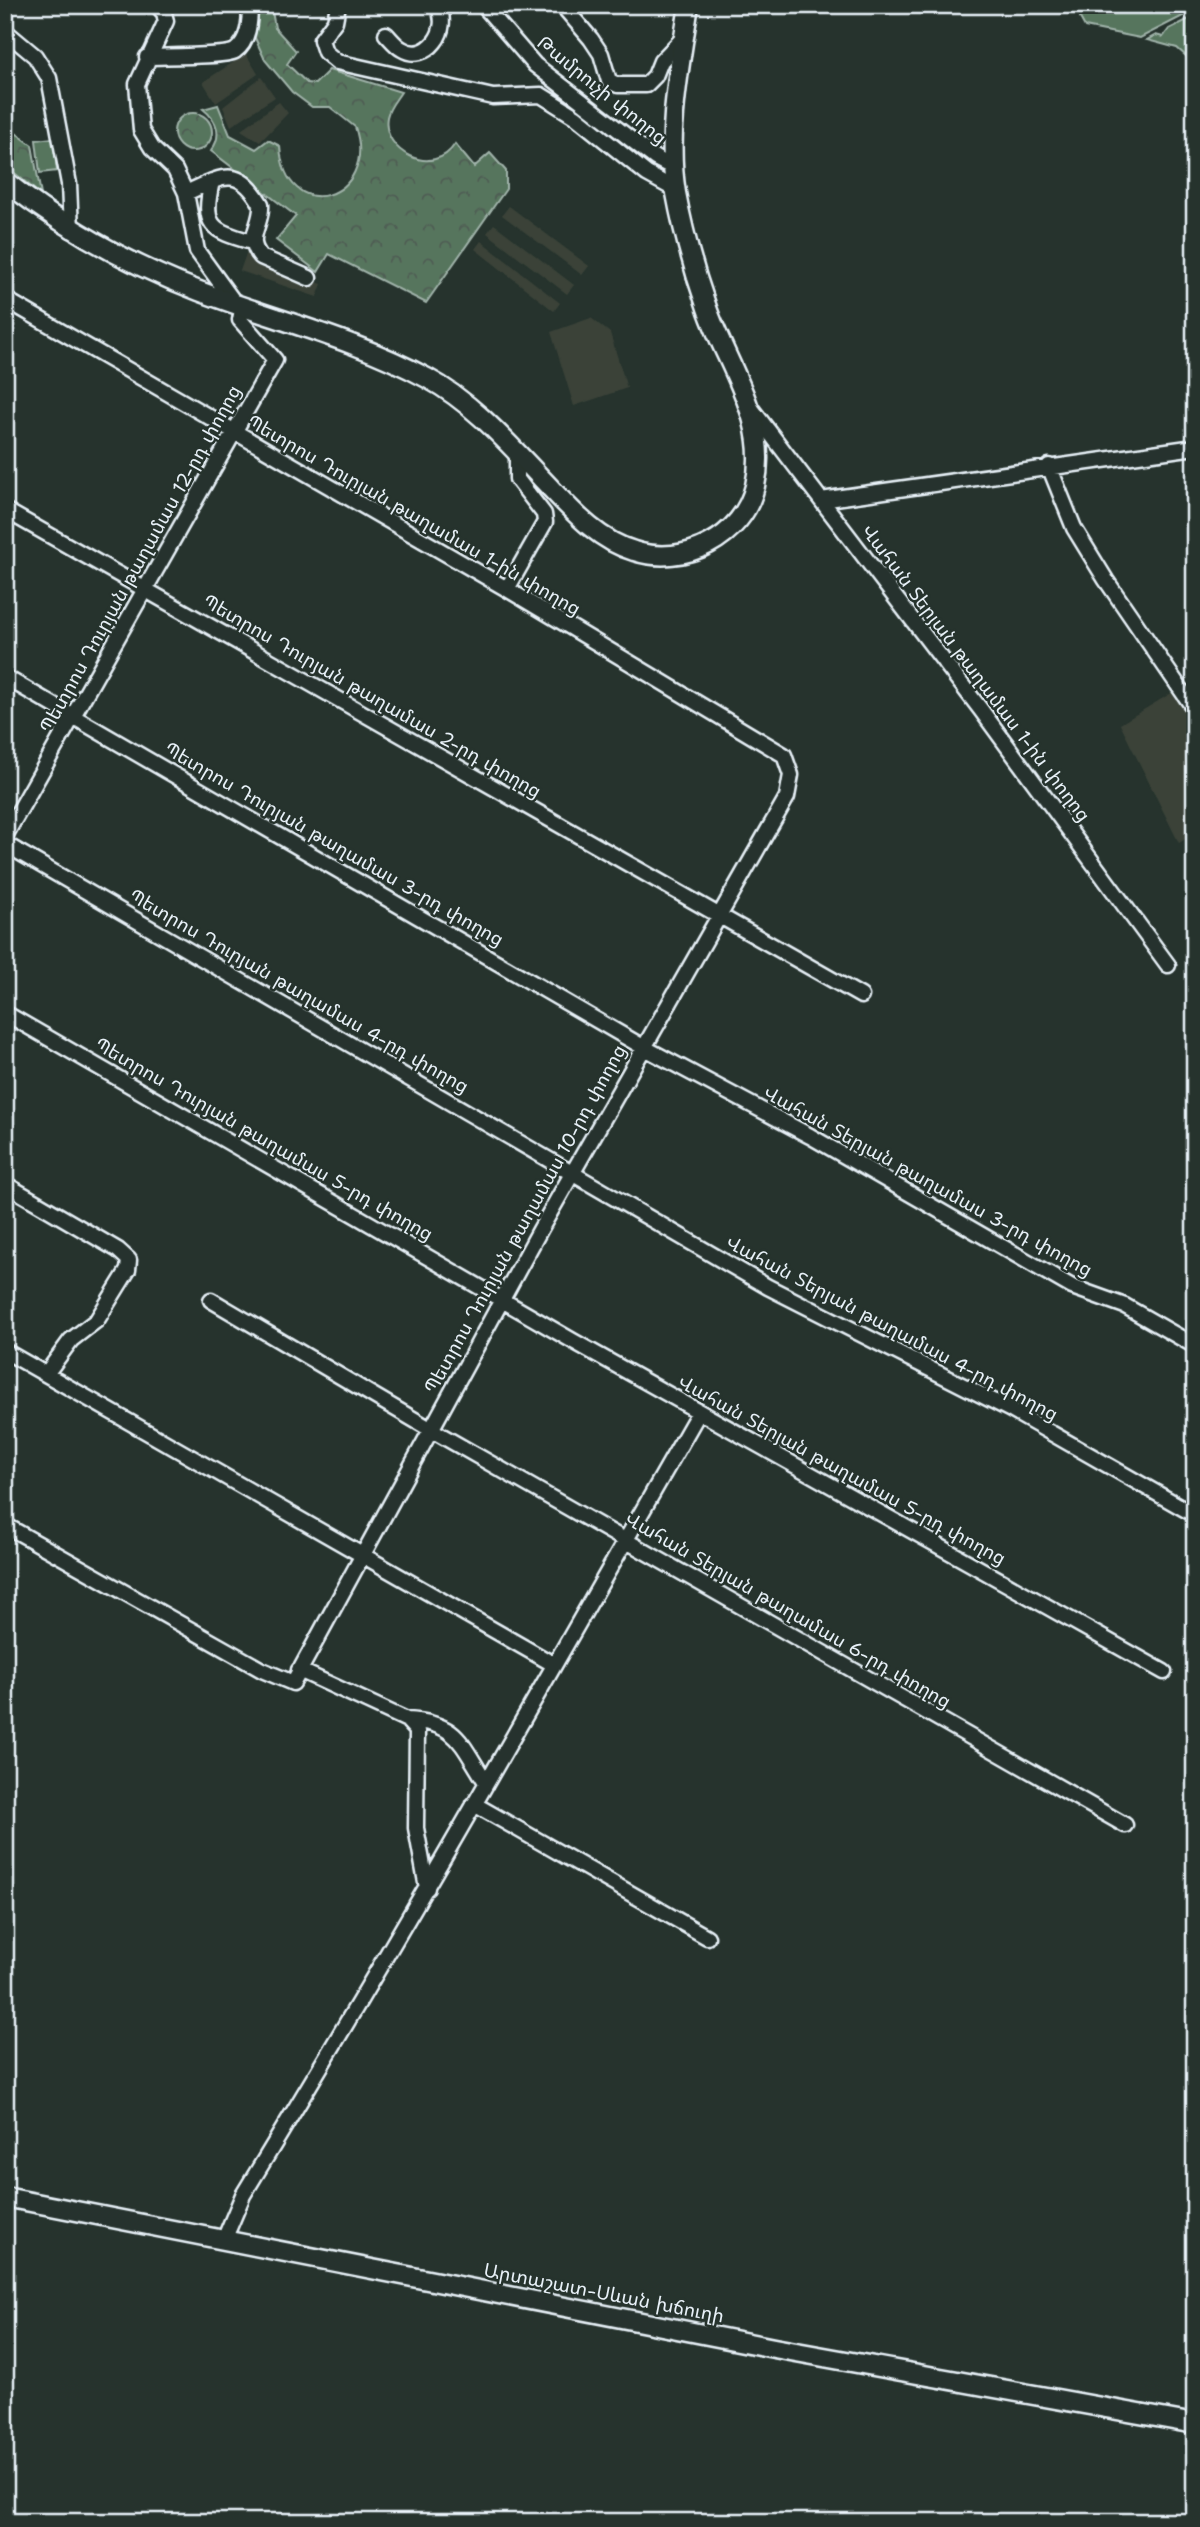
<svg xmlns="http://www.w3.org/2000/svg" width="1200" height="2527" font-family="'Shantell Sans','Noto Sans Armenian',sans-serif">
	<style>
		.built { fill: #3b4339 }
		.green { fill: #57755d; stroke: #a0b3aa; stroke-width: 2 }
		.forest { fill: url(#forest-crowns); stroke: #a0b3aa; stroke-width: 2 }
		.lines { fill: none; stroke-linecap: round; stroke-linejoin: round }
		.minor-casing { stroke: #e8f1f8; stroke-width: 19 }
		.major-casing { stroke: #e8f1f8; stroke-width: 23 }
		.minor { stroke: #26332d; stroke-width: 14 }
		.major { stroke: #26332d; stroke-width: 18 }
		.labels { text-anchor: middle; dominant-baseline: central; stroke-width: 5; stroke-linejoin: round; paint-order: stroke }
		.street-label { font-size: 19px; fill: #e8f1f8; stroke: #26332d }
	</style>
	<defs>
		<pattern id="forest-crowns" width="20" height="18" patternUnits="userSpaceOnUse" patternTransform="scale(1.75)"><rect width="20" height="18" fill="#57755d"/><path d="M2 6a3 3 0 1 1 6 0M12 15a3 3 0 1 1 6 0" fill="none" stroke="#4e5c53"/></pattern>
	</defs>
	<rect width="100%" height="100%" fill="#26332d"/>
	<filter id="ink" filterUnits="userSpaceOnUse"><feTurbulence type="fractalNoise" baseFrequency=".0143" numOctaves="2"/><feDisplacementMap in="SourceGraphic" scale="14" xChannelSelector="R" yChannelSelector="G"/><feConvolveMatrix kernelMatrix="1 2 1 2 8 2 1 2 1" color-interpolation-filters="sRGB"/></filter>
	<g filter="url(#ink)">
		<path class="built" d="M246,54L258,74L216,103L203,82Z
			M261,77L275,97L231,126L223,107Z
			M279,102L288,113L260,142L241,130Z
			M509,206L589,266L582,275L502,215Z
			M494,224L574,285L567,294L487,233Z
			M481,241L560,303L554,311L475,249Z
			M248,248L255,251L253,260L322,284L317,297L240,271Z
			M591,318L610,333L627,388L574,406L551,332Z
			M1175,691L1195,720V833L1179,843L1120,724Z"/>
		<path class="green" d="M1082,5H1132C1141,15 1150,13 1159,5L1179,11L1183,9L1187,14L1140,38L1085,27L1080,18Z
			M1195,16V64L1177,48L1147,40L1156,35L1163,37L1169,29Z
			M53,138L57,171L40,173L36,140Z"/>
		<path class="forest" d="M259,5H271L275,28L296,51L287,64L307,83L315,84L329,70L401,92C396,100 389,107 387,117C381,151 433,179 455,144L474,167L490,153L506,171V189L426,303L329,254L318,272L276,240L296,216L211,151C223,135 217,120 203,109L218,105L230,135L256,149L268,140L280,146C285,229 380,199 355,127L330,107H312L292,92L265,60L255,38Z
			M174 132a19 19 0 1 1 38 0a19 19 0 1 1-38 0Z
			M5,125L32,145L41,195L5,165Z"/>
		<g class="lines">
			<g class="minor-casing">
				<path id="minor" d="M157,5L164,13L166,21L137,84L141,130L152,148L175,170L186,193L197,251L234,302
					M338,5L335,21L321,40L325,52L337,62L493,97L541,95L576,117L647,174L676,190
					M483,5L535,65L655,158L674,168
					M562,5L591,39L601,54L609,81L618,85H646L655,76L661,61L684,37
					M5,31L35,56L49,78L69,184L71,230
					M386,34C391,39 396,46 402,49C426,64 453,30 437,5
					M147,57C163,56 225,57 235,51C249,41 250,21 250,5
					M212,181C202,226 210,230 252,242
					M186,193C221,177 238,164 261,204C263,225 244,238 261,257L309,278
					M5,299L507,589L784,755L791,775L787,797L540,1230L293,1683L262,1670L5,1525
					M751,408L981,710L1168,965
					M1049,466L1074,528L1106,580L1195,710
					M821,500L1195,447
					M5,510L861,996
					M507,589L545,522L544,514L517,479V452
					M5,677L643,1047L810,1136L1072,1287L1125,1306L1195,1346
					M5,836L275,360L240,320L243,305
					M5,844L768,1287L1009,1409L1195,1515
					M5,1013L573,1341L1164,1672
					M5,1184L118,1250L129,1260L128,1270L97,1320L71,1340L46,1374
					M211,1300L430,1429L1125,1825
					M5,1351L553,1664
					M299,1670L407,1720L417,1731L416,1828L427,1888
					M407,1720C459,1723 460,1743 486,1782
					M474,1804L707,1937
					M224,2240L243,2195C401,1937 549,1674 699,1412"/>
			</g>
			<g class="major-casing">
				<path id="major" d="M5,181C64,228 128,264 199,291C275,320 355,339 427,378C472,402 507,442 542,479C569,507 596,540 634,551C684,567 743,538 755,486C770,420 727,367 707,308C694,271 683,231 676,193C666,133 680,64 689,5
					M5,2197L774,2348L1195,2424"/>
			</g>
			<use href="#minor" class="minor"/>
			<use href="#major" class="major"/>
		</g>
	</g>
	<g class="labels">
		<g class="street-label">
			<text transform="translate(602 90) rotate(39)">Թամրուչի փողոց</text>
			<text transform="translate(414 515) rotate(30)">Պետրոս Դուրյան թաղամաս 1-ին փողոց</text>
			<text transform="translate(140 559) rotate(-61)">Պետրոս Դուրյան թաղամաս 12-րդ փողոց</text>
			<text transform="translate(976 673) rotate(53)">Վահան Տերյան թաղամաս 1-ին փողոց</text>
			<text transform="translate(372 696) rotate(30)">Պետրոս Դուրյան թաղամաս 2-րդ փողոց</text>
			<text transform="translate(334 844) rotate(30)">Պետրոս Դուրյան թաղամաս 3-րդ փողոց</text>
			<text transform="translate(299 991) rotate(30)">Պետրոս Դուրյան թաղամաս 4-րդ փողոց</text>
			<text transform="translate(264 1139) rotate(30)">Պետրոս Դուրյան թաղամաս 5-րդ փողոց</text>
			<text transform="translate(928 1181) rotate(29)">Վահան Տերյան թաղամաս 3-րդ փողոց</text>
			<text transform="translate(525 1219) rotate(-61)">Պետրոս Դուրյան թաղամաս 10-րդ փողոց</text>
			<text transform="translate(892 1328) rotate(28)">Վահան Տերյան թաղամաս 4-րդ փողոց</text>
			<text transform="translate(842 1470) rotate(29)">Վահան Տերյան թաղամաս 5-րդ փողոց</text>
			<text transform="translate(788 1610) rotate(30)">Վահան Տերյան թաղամաս 6-րդ փողոց</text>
			<text transform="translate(604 2293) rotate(11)">Արտաշատ-Սևան խճուղի</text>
		</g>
	</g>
	<rect width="1200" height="2527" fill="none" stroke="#26332d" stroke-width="28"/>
	<rect x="14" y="14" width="1172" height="2499" fill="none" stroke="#e8f1f8" stroke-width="2.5" filter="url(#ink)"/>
</svg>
